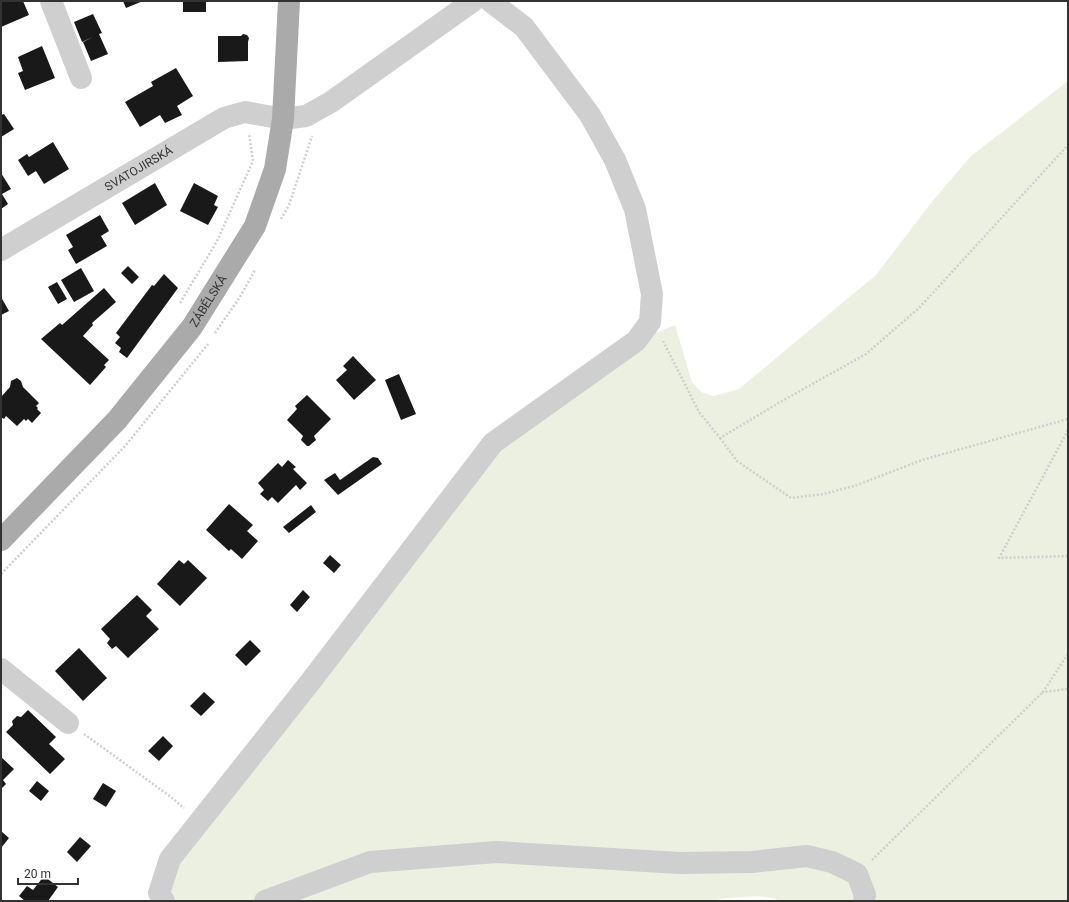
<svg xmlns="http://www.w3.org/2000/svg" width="1069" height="902" font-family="Roboto,sans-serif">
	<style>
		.green { fill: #ecf0e0 }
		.building { fill: #191919 }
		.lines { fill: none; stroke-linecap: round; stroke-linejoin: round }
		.path { stroke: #cfcfcf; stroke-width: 2.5; stroke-dasharray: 2 2; stroke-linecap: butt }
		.minor { stroke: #cfcfcf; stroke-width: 22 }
		.major { stroke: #aaa; stroke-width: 22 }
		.labels { text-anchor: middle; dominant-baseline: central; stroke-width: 4; stroke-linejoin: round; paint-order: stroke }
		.street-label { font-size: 12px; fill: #323232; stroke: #fff }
	</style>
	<rect width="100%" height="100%" fill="#fff"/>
	<path class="green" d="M1068,81V901H779C770,893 732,898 720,899L716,901H159L170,859L493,443L636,341L675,325L692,382L701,392L714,396L739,389L876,275L931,203L971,156Z"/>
	<path class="building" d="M1,1H23L29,15L1,27Z
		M123,1H143L126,8Z
		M183,1H206V12H183Z
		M93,14L102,33L99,34L108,54L91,61L83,42L93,37L82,42L74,22Z
		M243,34L247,35L249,38L248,42V61L218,62V36H241Z
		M42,46L55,78L25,90L18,73L23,71L18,57Z
		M176,68L193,96L177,106L182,115L165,123L160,115L140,127L125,102L153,86L151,82Z
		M4,114L14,129L1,137V115Z
		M53,142L69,169L44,184L36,171L28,176L18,160L27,154L29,157Z
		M1,173L11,189L2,194L8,204L1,209Z
		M155,183L167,205L135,225L122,203Z
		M194,183L218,196L214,205L218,207L208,225L180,211Z
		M100,215L109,231L101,236L107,246L76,264L68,250L73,247L66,235Z
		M128,266L139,277L132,284L121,273Z
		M81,268L94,291L74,302L61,280Z
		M164,274L178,288L127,358L119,352L121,348L115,343L120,337L116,333L152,285L154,286Z
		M57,282L67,299L58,304L48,287Z
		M104,288L116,302L92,323L93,325L83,336L109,360L104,365L106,367L90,385L41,339L60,323L62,325Z
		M1,297L9,311L1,315Z
		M353,356L376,380L354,400L336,380L347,370L343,366Z
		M399,374L416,414L401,420L385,380Z
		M17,378L21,381L23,387L39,403L36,406L38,408L37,409L41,413L32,423L28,419L26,421L24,419L17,426L6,416L4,419L1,417V397L10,387L11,381Z
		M307,395L331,419L314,436L316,440L309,446H307L301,440L303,436L287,420L297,409L295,406Z
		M373,457L378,458L382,464L338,495L324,480L335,473L340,480Z
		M288,460L296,467L293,469L307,483L300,490L296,485L278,503L272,497L268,501L260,494L264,490L258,483L278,463L282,467Z
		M229,504L253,525L247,531L258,541L242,559L231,549L229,551L206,530Z
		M311,505L316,512L289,533L283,527Z
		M330,555L341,565L334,573L323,563Z
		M179,560L184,564L188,560L207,578L180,606L157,584Z
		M303,590L310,597L297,612L290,605Z
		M137,595L152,610L146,616L159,629L128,658L116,646L112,649L107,643L110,639L101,629Z
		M250,640L261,651L246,666L235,655Z
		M79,648L107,678L83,701L55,671Z
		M204,692L215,702L201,716L190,706Z
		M28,710L56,737L49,744L65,759L50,774L6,732L13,725L12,721L17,716L21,717Z
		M163,736L173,746L159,761L148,751Z
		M1,757L14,769L3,780L6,784L1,789Z
		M37,781L49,791L41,801L29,791Z
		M103,783L116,791L106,807L93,799Z
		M1,831L9,838L1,848Z
		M80,837L91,846L77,862L67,852Z
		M44,876L58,887L48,901H25L19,896L27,886L33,890Z"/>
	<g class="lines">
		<path class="path" d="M281,219L289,205L312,136
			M180,303L217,241L253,161L249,133
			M215,333L240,297L255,270
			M663,341L699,412L720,438L782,401L866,354L920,307L1068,145
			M1068,430L999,558L1068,556
			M720,438L737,461L791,498L824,494L857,485L922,460L1068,419
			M1,574L126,445L208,344
			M1068,654L1043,692L1068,689
			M84,734L171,797L184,808
			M872,860L1043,692"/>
		<g class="minor">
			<path d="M51,1L81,78"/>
			<path id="s1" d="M1,250L224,118L245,112L283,119L306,116L331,102L473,1"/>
			<path d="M1,669L68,723"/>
			<path d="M164,901L159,893L170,859L311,681L493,443L636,341L650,322L652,294L635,209L615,160L590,115L524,27L490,1"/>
			<path d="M265,901L370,862L496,852L679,863L752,862L807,856L832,862L857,874L865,895L864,901"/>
		</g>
		<path class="major" id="s2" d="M1,540L117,420L192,327L255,226L275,169L283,119L289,1"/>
	</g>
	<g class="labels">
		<g class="street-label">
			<text stroke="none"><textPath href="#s1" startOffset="160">SVATOJIRSKÁ</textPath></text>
			<text stroke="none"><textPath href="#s2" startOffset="317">ZÁBĚLSKÁ</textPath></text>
		</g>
	</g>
	<rect width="1069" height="902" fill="none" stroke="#323232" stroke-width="4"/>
	<path d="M18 878v6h60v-6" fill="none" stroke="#323232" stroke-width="2"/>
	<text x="24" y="878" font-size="12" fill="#323232" stroke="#ffffff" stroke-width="3" paint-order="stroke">20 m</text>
</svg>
